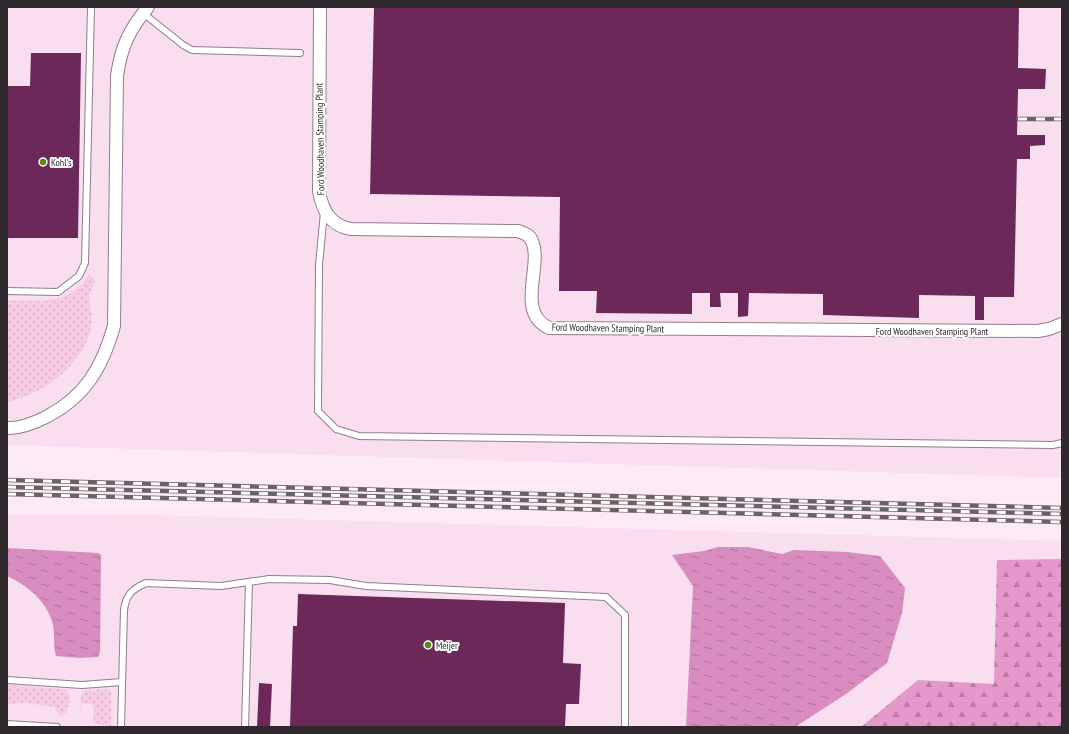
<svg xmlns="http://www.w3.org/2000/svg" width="1069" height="734" font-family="'PT Sans Narrow',sans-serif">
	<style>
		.built { fill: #f8deee }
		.green { fill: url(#green-dots) }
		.forest { fill: url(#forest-firs) }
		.water { fill: url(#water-ripples) }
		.building { fill: #6b2858 }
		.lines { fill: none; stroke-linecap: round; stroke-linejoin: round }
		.lane-casing { stroke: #907f89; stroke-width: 8 }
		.street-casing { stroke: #907f89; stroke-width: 14 }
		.lane { stroke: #fff; stroke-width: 6 }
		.street { stroke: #fff; stroke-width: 12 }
		.rail-casing { stroke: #6c6167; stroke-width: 4.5 }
		.rail { stroke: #fff; stroke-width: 3; stroke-dasharray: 9; stroke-linecap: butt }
		.poi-dot { fill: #5a8819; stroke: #fff; stroke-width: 1.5 }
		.labels { text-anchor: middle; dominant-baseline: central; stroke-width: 4; stroke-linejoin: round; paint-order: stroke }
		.street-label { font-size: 10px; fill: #2f282c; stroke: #fff }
		.poi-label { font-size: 10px; fill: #2f282c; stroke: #fff; text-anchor: start }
	</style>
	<defs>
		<pattern id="green-dots" width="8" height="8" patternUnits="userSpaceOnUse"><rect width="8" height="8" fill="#f7cae6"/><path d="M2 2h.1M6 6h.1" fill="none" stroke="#d4aec5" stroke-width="1.8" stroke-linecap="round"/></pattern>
		<pattern id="forest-firs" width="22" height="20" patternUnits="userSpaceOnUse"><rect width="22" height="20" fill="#e698cb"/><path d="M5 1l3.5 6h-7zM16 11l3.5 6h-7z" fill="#bb7ca5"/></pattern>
		<pattern id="water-ripples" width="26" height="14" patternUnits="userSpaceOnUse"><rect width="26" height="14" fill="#d98cbf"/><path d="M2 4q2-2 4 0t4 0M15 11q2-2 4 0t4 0" fill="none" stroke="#b0729b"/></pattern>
	</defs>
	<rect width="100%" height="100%" fill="#fdeaf5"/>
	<path class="built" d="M7,7H1062V478L7,445Z
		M7,514H117L1062,541V727H7Z"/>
	<path class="green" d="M89,274L96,281C93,286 89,293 89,298C89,305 92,312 92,319C90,360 44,395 7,402V300C40,300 70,307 89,274Z
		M7,685L64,689C73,694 69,703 67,712L61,717L54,707L26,703L7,704Z
		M103,689L111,691V727L94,723L93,721L94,707L92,706V704L81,703V709L80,708L82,691Z"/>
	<path class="forest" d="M1062,559V727H861L918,680L994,684L997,560Z"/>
	<path class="water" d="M718,547H748L782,554L794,550L847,552L880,556L905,588L902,613L887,663L846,694L795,727H686L693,586L672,555L704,551Z
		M7,548L98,553L101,555L100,652L98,657L79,658L56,656C53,646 55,635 53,625C48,602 27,585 7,576Z"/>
	<path class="building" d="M374,7H1019L1018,68L1046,69L1045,89H1018L1017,135H1045V145L1030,146V159H1017L1014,297H984V320H975V296L919,295V318L823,315V294L749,293L748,316L738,317V293H720L721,307H710V293H692V314L596,313L597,291H559L560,197L370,194Z
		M31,53H81L78,238H7V86H30Z
		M298,594L565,603L563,663L581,664L579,704H566L565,727H290L293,626H297Z
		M259,683L272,684L270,727H257Z"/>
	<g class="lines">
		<g class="lane-casing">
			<path id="lane" d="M143,13L183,45L192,50L300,53
				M324,212L319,265L318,411L336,429L359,436L1053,445L1062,443
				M7,291L58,292L79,276L85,263L91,7
				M7,680L82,685L122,682
				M7,724L57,727
				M121,727L124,610C126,595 132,589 146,583L221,586L269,579L330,580L366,586L606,597L625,615V727
				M245,727L249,582"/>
		</g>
		<g class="street-casing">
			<path id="street" d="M320,7L319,191C322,210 331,226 351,229L518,231C524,233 530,235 532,241C543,266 515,312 549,328L1038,331L1049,329L1062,324
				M7,428C20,429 34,423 46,417C85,397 102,368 114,326L117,76C121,47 129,30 148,7"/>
		</g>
		<use href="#lane" class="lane"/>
		<use href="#street" class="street"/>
		<g class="rail-casing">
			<path id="rail" d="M1018,119H1062
				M7,480L1062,508
				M7,487L1062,514
				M7,494L1062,522"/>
		</g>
		<use href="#rail" class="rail"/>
	</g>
	<g class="poi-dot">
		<circle cx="43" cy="162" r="4"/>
		<circle cx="428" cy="645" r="4"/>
	</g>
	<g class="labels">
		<g class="street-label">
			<text transform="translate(320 139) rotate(-91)">Ford Woodhaven Stamping Plant</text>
			<text transform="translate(608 328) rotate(1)">Ford Woodhaven Stamping Plant</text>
			<text x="932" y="331">Ford Woodhaven Stamping Plant</text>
		</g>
		<g class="poi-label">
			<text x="51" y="162">Kohl's</text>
			<text x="436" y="645">Meijer</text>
		</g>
	</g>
	<rect width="1069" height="734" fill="none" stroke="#2f282c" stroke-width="16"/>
</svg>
